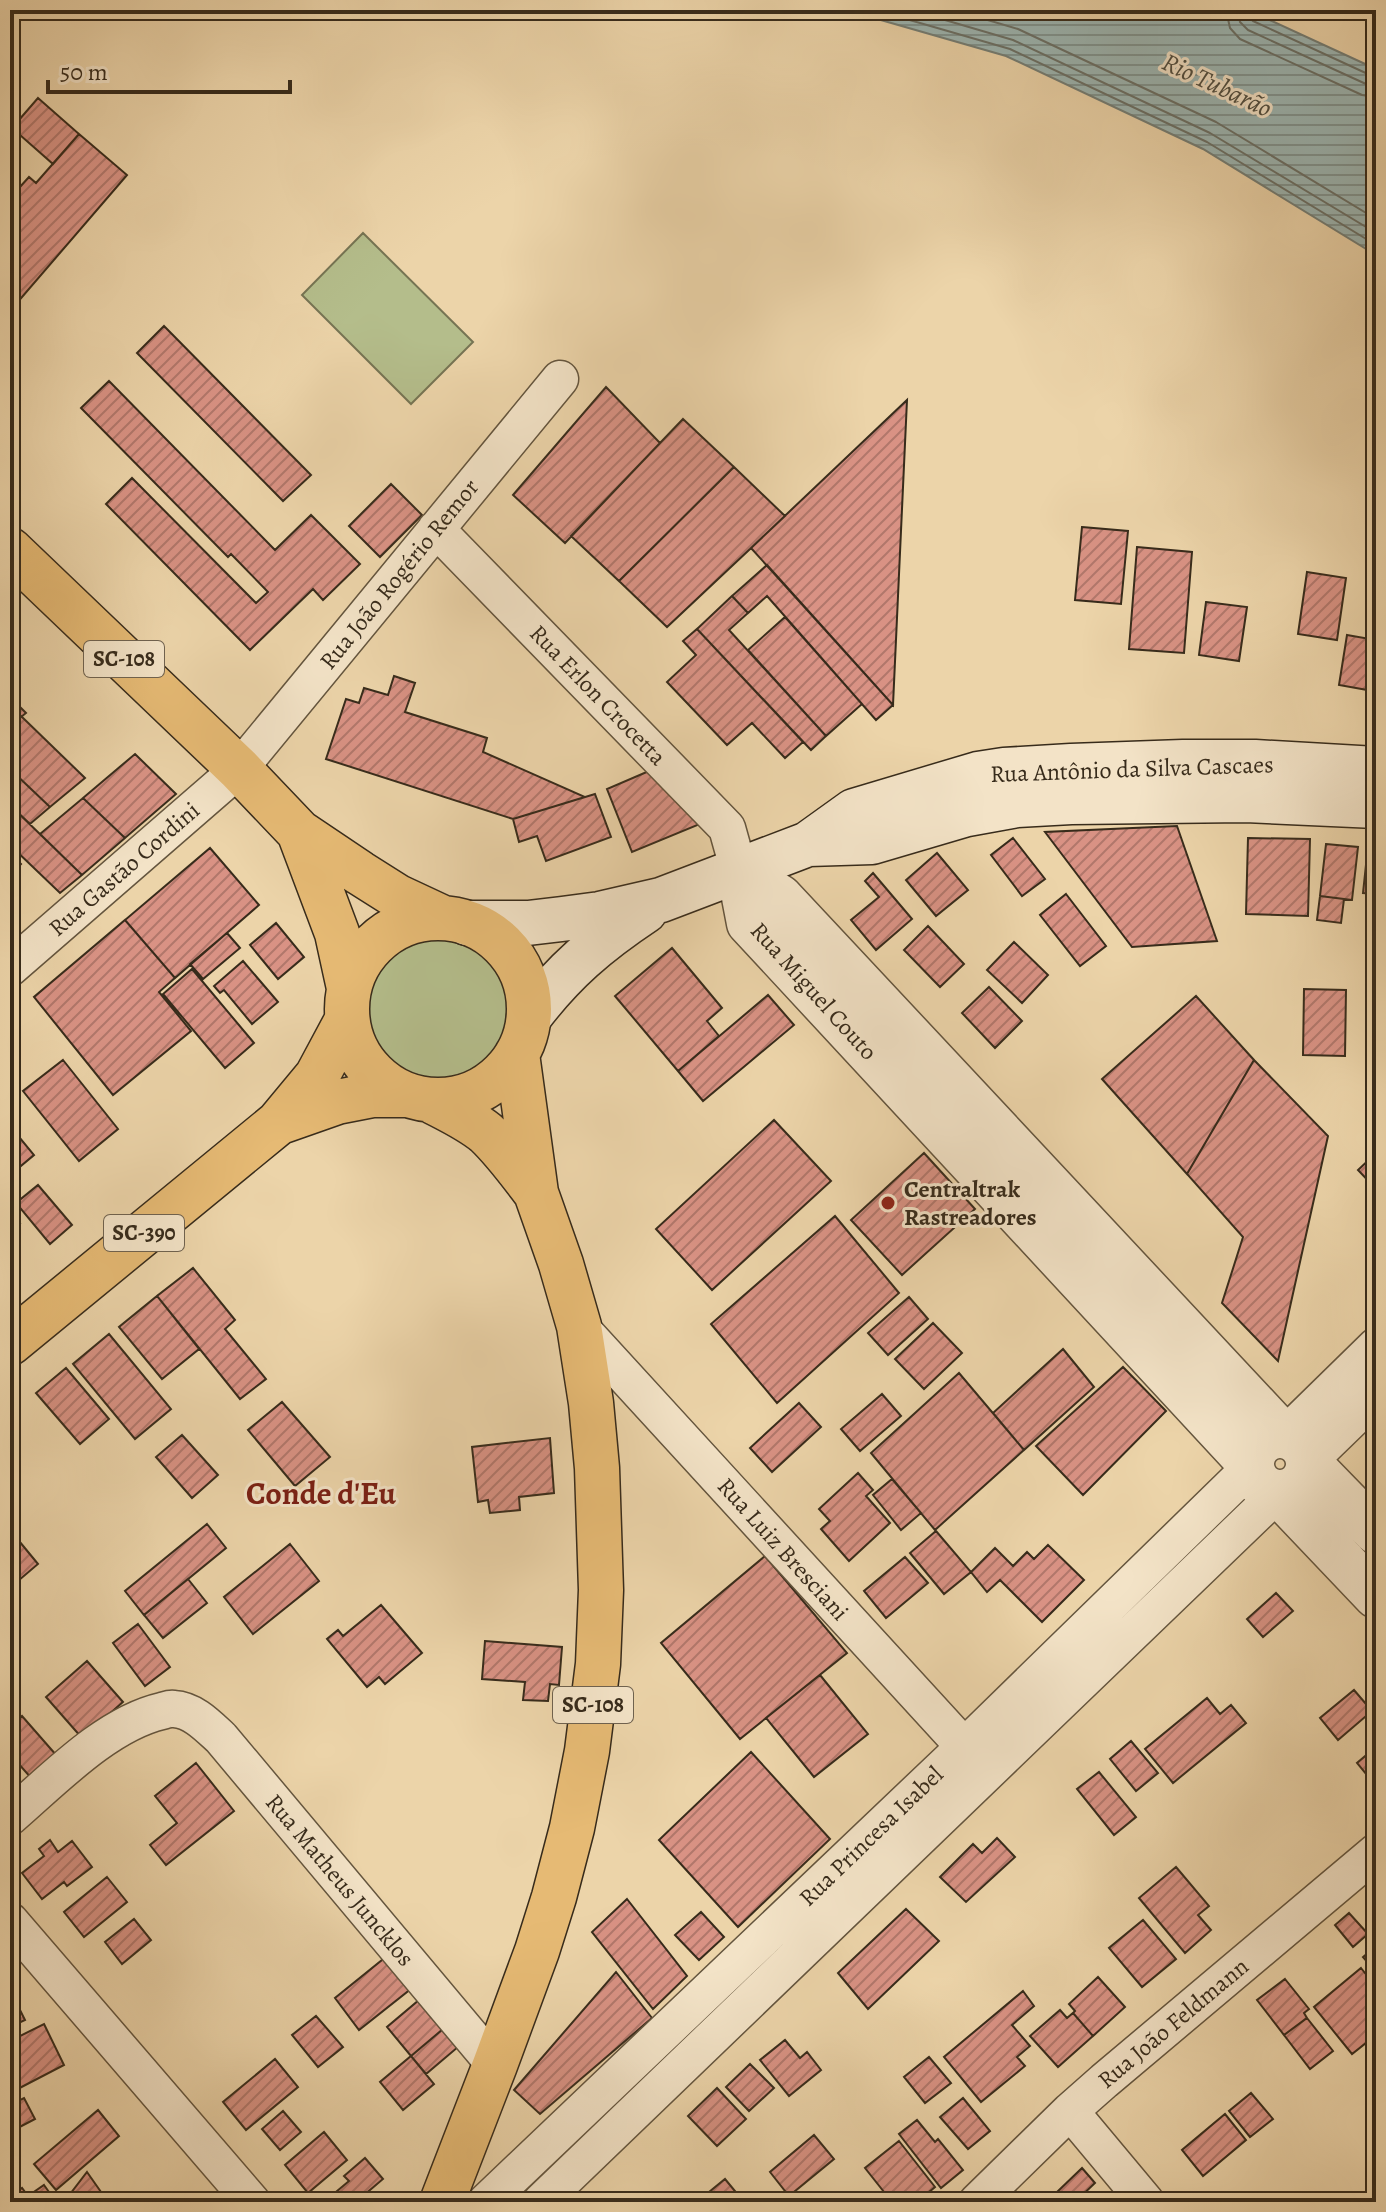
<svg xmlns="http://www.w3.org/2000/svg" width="1386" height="2212" font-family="Alegreya,serif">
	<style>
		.grass { fill: #b4bd8b; stroke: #767453; stroke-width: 2 }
		.water { fill: url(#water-rules); stroke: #747e76; stroke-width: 2 }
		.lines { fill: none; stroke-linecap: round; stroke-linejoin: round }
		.shore { stroke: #6a7067; stroke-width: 2 }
		.building { fill: url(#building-hatch); stroke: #372b1b; stroke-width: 2 }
		.minor-casing { stroke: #64553e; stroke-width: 39 }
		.tertiary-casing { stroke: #64553e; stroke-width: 47 }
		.secondary-casing { stroke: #372b1b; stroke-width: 47 }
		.primary-casing { stroke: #372b1b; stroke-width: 47 }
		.minor { stroke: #f3e3c7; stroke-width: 36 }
		.tertiary { stroke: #f3e3c7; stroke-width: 44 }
		.secondary { stroke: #f3e3c7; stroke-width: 44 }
		.primary { stroke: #e6ba74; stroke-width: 44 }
		.poi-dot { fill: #8f2418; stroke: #f3e3c7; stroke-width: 3 }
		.labels { text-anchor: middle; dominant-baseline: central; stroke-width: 6; stroke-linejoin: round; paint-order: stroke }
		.shield { fill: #f3e3c7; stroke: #6f624f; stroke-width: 2 }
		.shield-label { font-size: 22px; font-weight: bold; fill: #372b1b }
		.street-label { font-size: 24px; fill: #372b1b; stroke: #f3e3c7 }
		.poi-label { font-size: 24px; font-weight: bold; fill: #372b1b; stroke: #f3e3c7; text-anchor: start }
		.water-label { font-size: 26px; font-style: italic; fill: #504e41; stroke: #f3e3c7 }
		.district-label { font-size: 32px; font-weight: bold; fill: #7a1f14; stroke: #f3e3c7 }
	</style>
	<defs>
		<pattern id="water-rules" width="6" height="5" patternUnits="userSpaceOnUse" patternTransform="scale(2)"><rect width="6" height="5" fill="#9cb6b3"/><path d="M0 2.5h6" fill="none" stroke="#809491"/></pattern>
		<pattern id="building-hatch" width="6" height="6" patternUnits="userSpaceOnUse" patternTransform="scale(2)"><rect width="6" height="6" fill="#d99284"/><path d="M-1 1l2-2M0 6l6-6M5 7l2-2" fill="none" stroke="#b1776b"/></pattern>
	</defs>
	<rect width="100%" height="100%" fill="#ecd4a9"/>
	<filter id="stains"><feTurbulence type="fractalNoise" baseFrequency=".0025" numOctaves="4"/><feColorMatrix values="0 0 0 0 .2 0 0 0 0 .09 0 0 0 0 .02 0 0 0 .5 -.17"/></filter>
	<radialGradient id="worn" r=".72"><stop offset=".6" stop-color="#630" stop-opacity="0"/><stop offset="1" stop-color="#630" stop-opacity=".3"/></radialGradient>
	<path class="grass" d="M363,233L473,342L411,404L302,295Z
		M362 1007a76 76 0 1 1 152 0a76 76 0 1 1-152 0Z"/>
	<path class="water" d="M846,10H1248L1376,69V255L1203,149L1006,56Z"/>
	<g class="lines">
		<path class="shore" d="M875,10L1010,49L1207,142L1376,245
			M911,10L1013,40L1210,133L1376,233
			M954,10L1018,29L1216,122L1376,219
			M1226,10L1230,28L1240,39L1362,95L1376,97
			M1238,10L1240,22L1248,30L1366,84L1376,85
			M1248,10V16L1253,21L1370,75H1376"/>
	</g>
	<path class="building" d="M38,98L79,134L53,164L12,128Z
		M79,134L127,175L10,311V198L29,177L36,183Z
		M164,326L311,475L283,501L137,353Z
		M109,381L275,550L311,515L360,564L323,600L313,589L250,650L106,504L132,478L256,603L268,592L231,554L228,557L81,408Z
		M606,387L660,443L565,543L513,495Z
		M907,400L893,705L751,548Z
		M683,419L734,467L619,581L571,536Z
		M734,467L785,516L667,627L619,581Z
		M391,484L422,515L380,557L349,526Z
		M1082,527L1128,531L1121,604L1075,600Z
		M1137,547L1192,552L1184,653L1129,649Z
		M767,565L893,705L876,720L767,596L748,613L732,596Z
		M1307,572L1346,578L1337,640L1298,634Z
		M732,596L748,613L729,630L826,736L811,750L697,629Z
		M1206,602L1247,607L1239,661L1199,655Z
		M785,617L862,704L826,736L748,650Z
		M697,629L803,742L785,758L752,723L727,745L667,682L696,655L683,641Z
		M1347,635L1376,640V672L1373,691L1339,685Z
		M394,676L415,683L405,712L487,738L483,752L585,797L513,819L326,759L346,699L359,703L364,688L388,695Z
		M10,697L26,713L10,726Z
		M21,716L85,778L50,807L10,769V726Z
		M135,754L176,794L125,838L83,798Z
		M10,769L50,807L30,824L10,805Z
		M649,771L700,824L632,852L607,789Z
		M595,794L611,837L546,861L537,836L519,842L513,819Z
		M83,798L125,838L82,875L40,834Z
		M10,805L82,875L60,893L10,845Z
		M1177,826L1217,941L1132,947L1045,832Z
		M1370,827H1376V894L1363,893Z
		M1013,838L1045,879L1022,896L991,855Z
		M1248,838L1310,839L1308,916L1246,914Z
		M1326,844L1358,847L1352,900L1320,896Z
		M210,848L259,905L175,978L125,920Z
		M10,853L21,864L10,876Z
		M937,853L968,890L936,916L906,880Z
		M873,873L912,919L876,950L851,920L879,897L865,881Z
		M1066,894L1106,946L1080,966L1040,915Z
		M1320,896L1344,899L1341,923L1317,920Z
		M125,920L175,978L159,992L191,1031L113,1095L34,997Z
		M276,923L304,957L278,979L250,945Z
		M928,926L964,964L940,987L904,950Z
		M227,933L240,948L203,979L190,964Z
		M1014,942L1048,975L1022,1003L987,970Z
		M672,948L722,1008L707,1021L719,1036L678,1071L615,996Z
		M243,961L278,1002L252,1024L224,990L220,993L214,986Z
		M192,969L254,1043L225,1068L163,994Z
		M989,987L1022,1021L995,1048L962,1013Z
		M1304,989L1346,990L1345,1056L1303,1055Z
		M768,995L794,1025L703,1101L678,1071Z
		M1196,996L1254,1060L1187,1174L1102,1079Z
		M63,1060L118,1129L79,1161L23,1091Z
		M1254,1060L1328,1136L1278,1361L1222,1303L1243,1237L1187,1174Z
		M774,1120L831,1181L712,1290L656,1229Z
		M10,1126L34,1155L10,1175Z
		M924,1153L975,1209L902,1275L851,1220Z
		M1376,1153V1189L1358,1170Z
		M38,1185L72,1225L50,1244L16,1203Z
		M10,1210L20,1223L10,1230Z
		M835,1216L899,1293L777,1403L711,1324Z
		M193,1268L235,1320L225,1329L266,1379L240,1399L157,1296Z
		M157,1296L199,1349L162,1379L119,1327Z
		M909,1297L928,1319L888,1355L868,1333Z
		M933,1323L962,1353L924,1389L895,1359Z
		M109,1334L171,1409L135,1439L73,1364Z
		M1063,1349L1094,1387L1024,1450L993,1413Z
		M1123,1367L1166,1411L1083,1495L1036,1446Z
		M66,1368L109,1419L80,1444L36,1393Z
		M959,1373L1024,1450L935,1530L871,1453Z
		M882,1394L901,1416L860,1451L841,1429Z
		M282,1402L330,1457L295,1486L248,1430Z
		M799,1403L821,1427L772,1472L750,1448Z
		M182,1435L218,1475L192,1498L156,1457Z
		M550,1438L554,1493L519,1497L520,1510L490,1513L488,1500L478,1502L472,1447Z
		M858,1473L873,1490L866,1496L890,1523L849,1561L821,1529L830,1521L819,1509Z
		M892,1479L921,1513L901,1530L873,1495Z
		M207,1524L226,1548L144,1615L125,1591Z
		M10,1530L38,1564L11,1587L10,1586Z
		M936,1531L971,1572L944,1594L910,1553Z
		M290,1544L319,1581L253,1634L224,1597Z
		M1048,1545L1084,1580L1042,1622L1000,1580L987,1592L971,1572L995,1548L1013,1566L1027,1552L1034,1559Z
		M765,1556L847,1653L740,1739L661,1643Z
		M905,1557L928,1583L886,1618L864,1591Z
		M188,1579L207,1603L163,1638L144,1615Z
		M1276,1593L1293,1611L1263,1637L1247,1619Z
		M381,1605L422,1653L385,1684L379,1677L367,1687L327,1639L338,1630L343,1636Z
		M138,1624L170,1667L145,1686L113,1643Z
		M485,1641L562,1647L559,1685L550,1684L548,1701L523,1700L525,1682L482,1679Z
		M87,1661L123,1702L82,1738L46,1697Z
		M820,1675L868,1734L814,1777L766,1718Z
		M1354,1690L1372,1711L1338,1740L1320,1718Z
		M1207,1698L1220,1714L1231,1705L1246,1723L1173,1783L1145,1749Z
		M22,1716L57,1756L32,1779L10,1754V1726Z
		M1131,1741L1158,1773L1136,1791L1110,1759Z
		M1376,1747V1786L1357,1763Z
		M751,1752L830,1839L738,1927L659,1840Z
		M196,1763L234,1811L166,1865L150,1845L177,1823L155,1796Z
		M1099,1772L1136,1817L1114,1835L1077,1789Z
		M997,1838L1015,1857L966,1902L940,1877L973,1844L982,1853Z
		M50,1840L58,1852L72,1841L92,1867L67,1886L64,1882L42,1899L22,1873L44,1856L39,1849Z
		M1176,1867L1209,1906L1198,1915L1211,1930L1185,1953L1139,1898Z
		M107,1877L127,1902L84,1937L64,1912Z
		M627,1899L687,1976L653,2009L592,1932Z
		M906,1909L939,1941L868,2009L838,1973Z
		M701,1912L724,1937L699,1960L675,1935Z
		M1349,1913L1368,1934L1353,1947L1335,1925Z
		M134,1919L151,1940L122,1964L105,1942Z
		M1143,1920L1176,1959L1142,1987L1109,1948Z
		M1376,1946V1972L1363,1957Z
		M387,1956L412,1988L359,2030L335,1998Z
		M1361,1968L1376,1987V2035L1352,2054L1314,2007Z
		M616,1972L652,2018L540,2114L514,2090Z
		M1098,1977L1125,2007L1093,2036L1073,2013L1075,2011L1069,2004Z
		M1285,1979L1309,2009L1304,2013L1307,2018L1284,2035L1257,2000Z
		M1023,1991L1034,2006L1012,2025L1030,2046L1017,2057L1025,2066L981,2102L944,2057Z
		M12,1994L25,2020L10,2027V1995Z
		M419,2000L443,2029L411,2056L387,2027Z
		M1060,2010L1067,2018L1073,2013L1093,2036L1058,2067L1030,2036Z
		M316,2016L343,2047L318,2067L292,2035Z
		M1307,2018L1333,2051L1310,2069L1284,2035Z
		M44,2024L64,2065L10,2093V2041Z
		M443,2029L458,2047L426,2074L411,2056Z
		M785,2040L800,2058L807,2052L821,2070L789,2096L760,2060Z
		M411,2056L434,2084L403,2110L380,2082Z
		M929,2057L951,2083L925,2103L904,2077Z
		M275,2059L298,2087L246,2130L223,2102Z
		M750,2064L774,2088L749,2111L726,2087Z
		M717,2088L746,2119L717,2146L688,2116Z
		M1251,2093L1273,2119L1250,2137L1229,2111Z
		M24,2098L35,2119L10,2132V2105Z
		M963,2098L990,2131L968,2149L940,2117Z
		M98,2110L119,2136L56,2190L34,2164Z
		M283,2111L301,2132L280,2150L262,2129Z
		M1225,2114L1246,2140L1203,2176L1182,2150Z
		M917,2120L935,2142L938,2139L963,2170L941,2188L899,2134Z
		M324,2132L347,2160L308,2193L285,2165Z
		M814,2135L834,2159L789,2196L770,2172Z
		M899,2141L935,2187L917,2202H892L865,2168Z
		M365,2158L383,2179L363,2196L367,2202H324L349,2181L344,2176Z
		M1082,2168L1095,2183L1075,2202H1067L1057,2192Z
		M87,2172L108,2202H64Z
		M725,2179L744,2202H699L698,2201Z
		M44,2185L56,2202H10V2197L22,2188L28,2196Z"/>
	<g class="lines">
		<g class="minor-casing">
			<path id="minor" d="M436,529L727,828L739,871
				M10,968L239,769L560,379
				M579,1326L981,1765
				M1284,1436L1376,1346
				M1308,1462L1376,1396
				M10,1817C53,1780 106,1724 162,1711C166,1710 170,1708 174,1709C193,1710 208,1726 221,1738L495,2065
				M10,1921L252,2202
				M1070,2111L1146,2202
				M486,2202L964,1747L1252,1466
				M541,2202L1278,1493
				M977,2202L1070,2111L1104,2081L1376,1852"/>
		</g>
		<g class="tertiary-casing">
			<path id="tertiary" d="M739,871L749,923L1252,1466
				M739,871L780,897L1284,1436
				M1252 1464a28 28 0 1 1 56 0a28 28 0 1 1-56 0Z
				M1308,1462L1376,1532
				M1278,1493L1376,1596"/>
		</g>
		<g class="secondary-casing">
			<path id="secondary" d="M808,844L872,842L967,814L1017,805L1071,802L1246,800L1376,806
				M467,923H528L562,919L600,914L661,900L808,844L854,811L978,774L1004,770L1071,766L1183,762H1255L1376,769
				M529,1017C564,971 597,943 645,911"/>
		</g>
		<g class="primary-casing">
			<path id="primary" d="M10,550L239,769L299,832L360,873L398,897L443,918
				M299,832L337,933L349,988
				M347 1009a91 91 0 1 1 182 0a91 91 0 1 1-182 0Z
				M430,1100C449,1110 469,1119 486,1133C505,1151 520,1172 536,1193
				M280,1122L337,1102L373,1095H407
				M10,1343L278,1123L317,1076L347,1020
				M442,2202L495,2065L537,1951L554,1897L572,1828L587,1751L598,1664L601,1590L597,1468L591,1403L579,1326L561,1264L536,1193L517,1054"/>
		</g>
		<use href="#minor" class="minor"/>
		<use href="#tertiary" class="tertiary"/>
		<use href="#secondary" class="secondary"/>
		<use href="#primary" class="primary"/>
	</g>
	<circle class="poi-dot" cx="888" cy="1203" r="8"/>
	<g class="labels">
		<g class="shield">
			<rect x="84" y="641" width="80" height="36" rx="6"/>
			<rect x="104" y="1215" width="80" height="36" rx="6"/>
			<rect x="553" y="1687" width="80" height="36" rx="6"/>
		</g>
		<g class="shield-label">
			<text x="124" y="659">SC-108</text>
			<text x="144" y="1233">SC-390</text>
			<text x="593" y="1705">SC-108</text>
		</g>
		<g class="street-label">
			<text transform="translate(399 574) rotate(-51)">Rua João Rogério Remor</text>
			<text transform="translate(598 695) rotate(46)">Rua Erlon Crocetta</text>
			<text transform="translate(1132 769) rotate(-2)">Rua Antônio da Silva Cascaes</text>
			<text transform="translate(124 869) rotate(-41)">Rua Gastão Cordini</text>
			<text transform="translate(814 991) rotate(48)">Rua Miguel Couto</text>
			<text transform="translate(783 1549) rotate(48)">Rua Luiz Bresciani</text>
			<text transform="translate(871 1836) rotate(-44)">Rua Princesa Isabel</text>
			<text transform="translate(340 1880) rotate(50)">Rua Matheus Juncklos</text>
			<text transform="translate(1173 2023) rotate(-40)">Rua João Feldmann</text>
		</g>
		<g class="poi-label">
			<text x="904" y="1189">Centraltrak<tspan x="904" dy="28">Rastreadores</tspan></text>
		</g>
		<g class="water-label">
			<text transform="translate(1217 85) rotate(25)">Rio Tubarão</text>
		</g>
		<g class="district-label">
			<text x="321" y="1493">Conde d'Eu</text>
		</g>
	</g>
	<rect width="1386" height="2212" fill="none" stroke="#ecd4a9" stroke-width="40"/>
	<rect x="12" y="12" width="1362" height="2188" fill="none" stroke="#372b1b" stroke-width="4"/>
	<rect x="20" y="20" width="1346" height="2172" fill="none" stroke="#372b1b" stroke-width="2"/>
	<path d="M48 80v12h242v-12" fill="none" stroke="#372b1b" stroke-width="4"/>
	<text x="60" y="80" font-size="24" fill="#372b1b" stroke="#f3e3c7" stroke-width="6" paint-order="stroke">50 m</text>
	<rect width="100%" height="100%" filter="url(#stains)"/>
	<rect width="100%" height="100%" fill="url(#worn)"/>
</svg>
